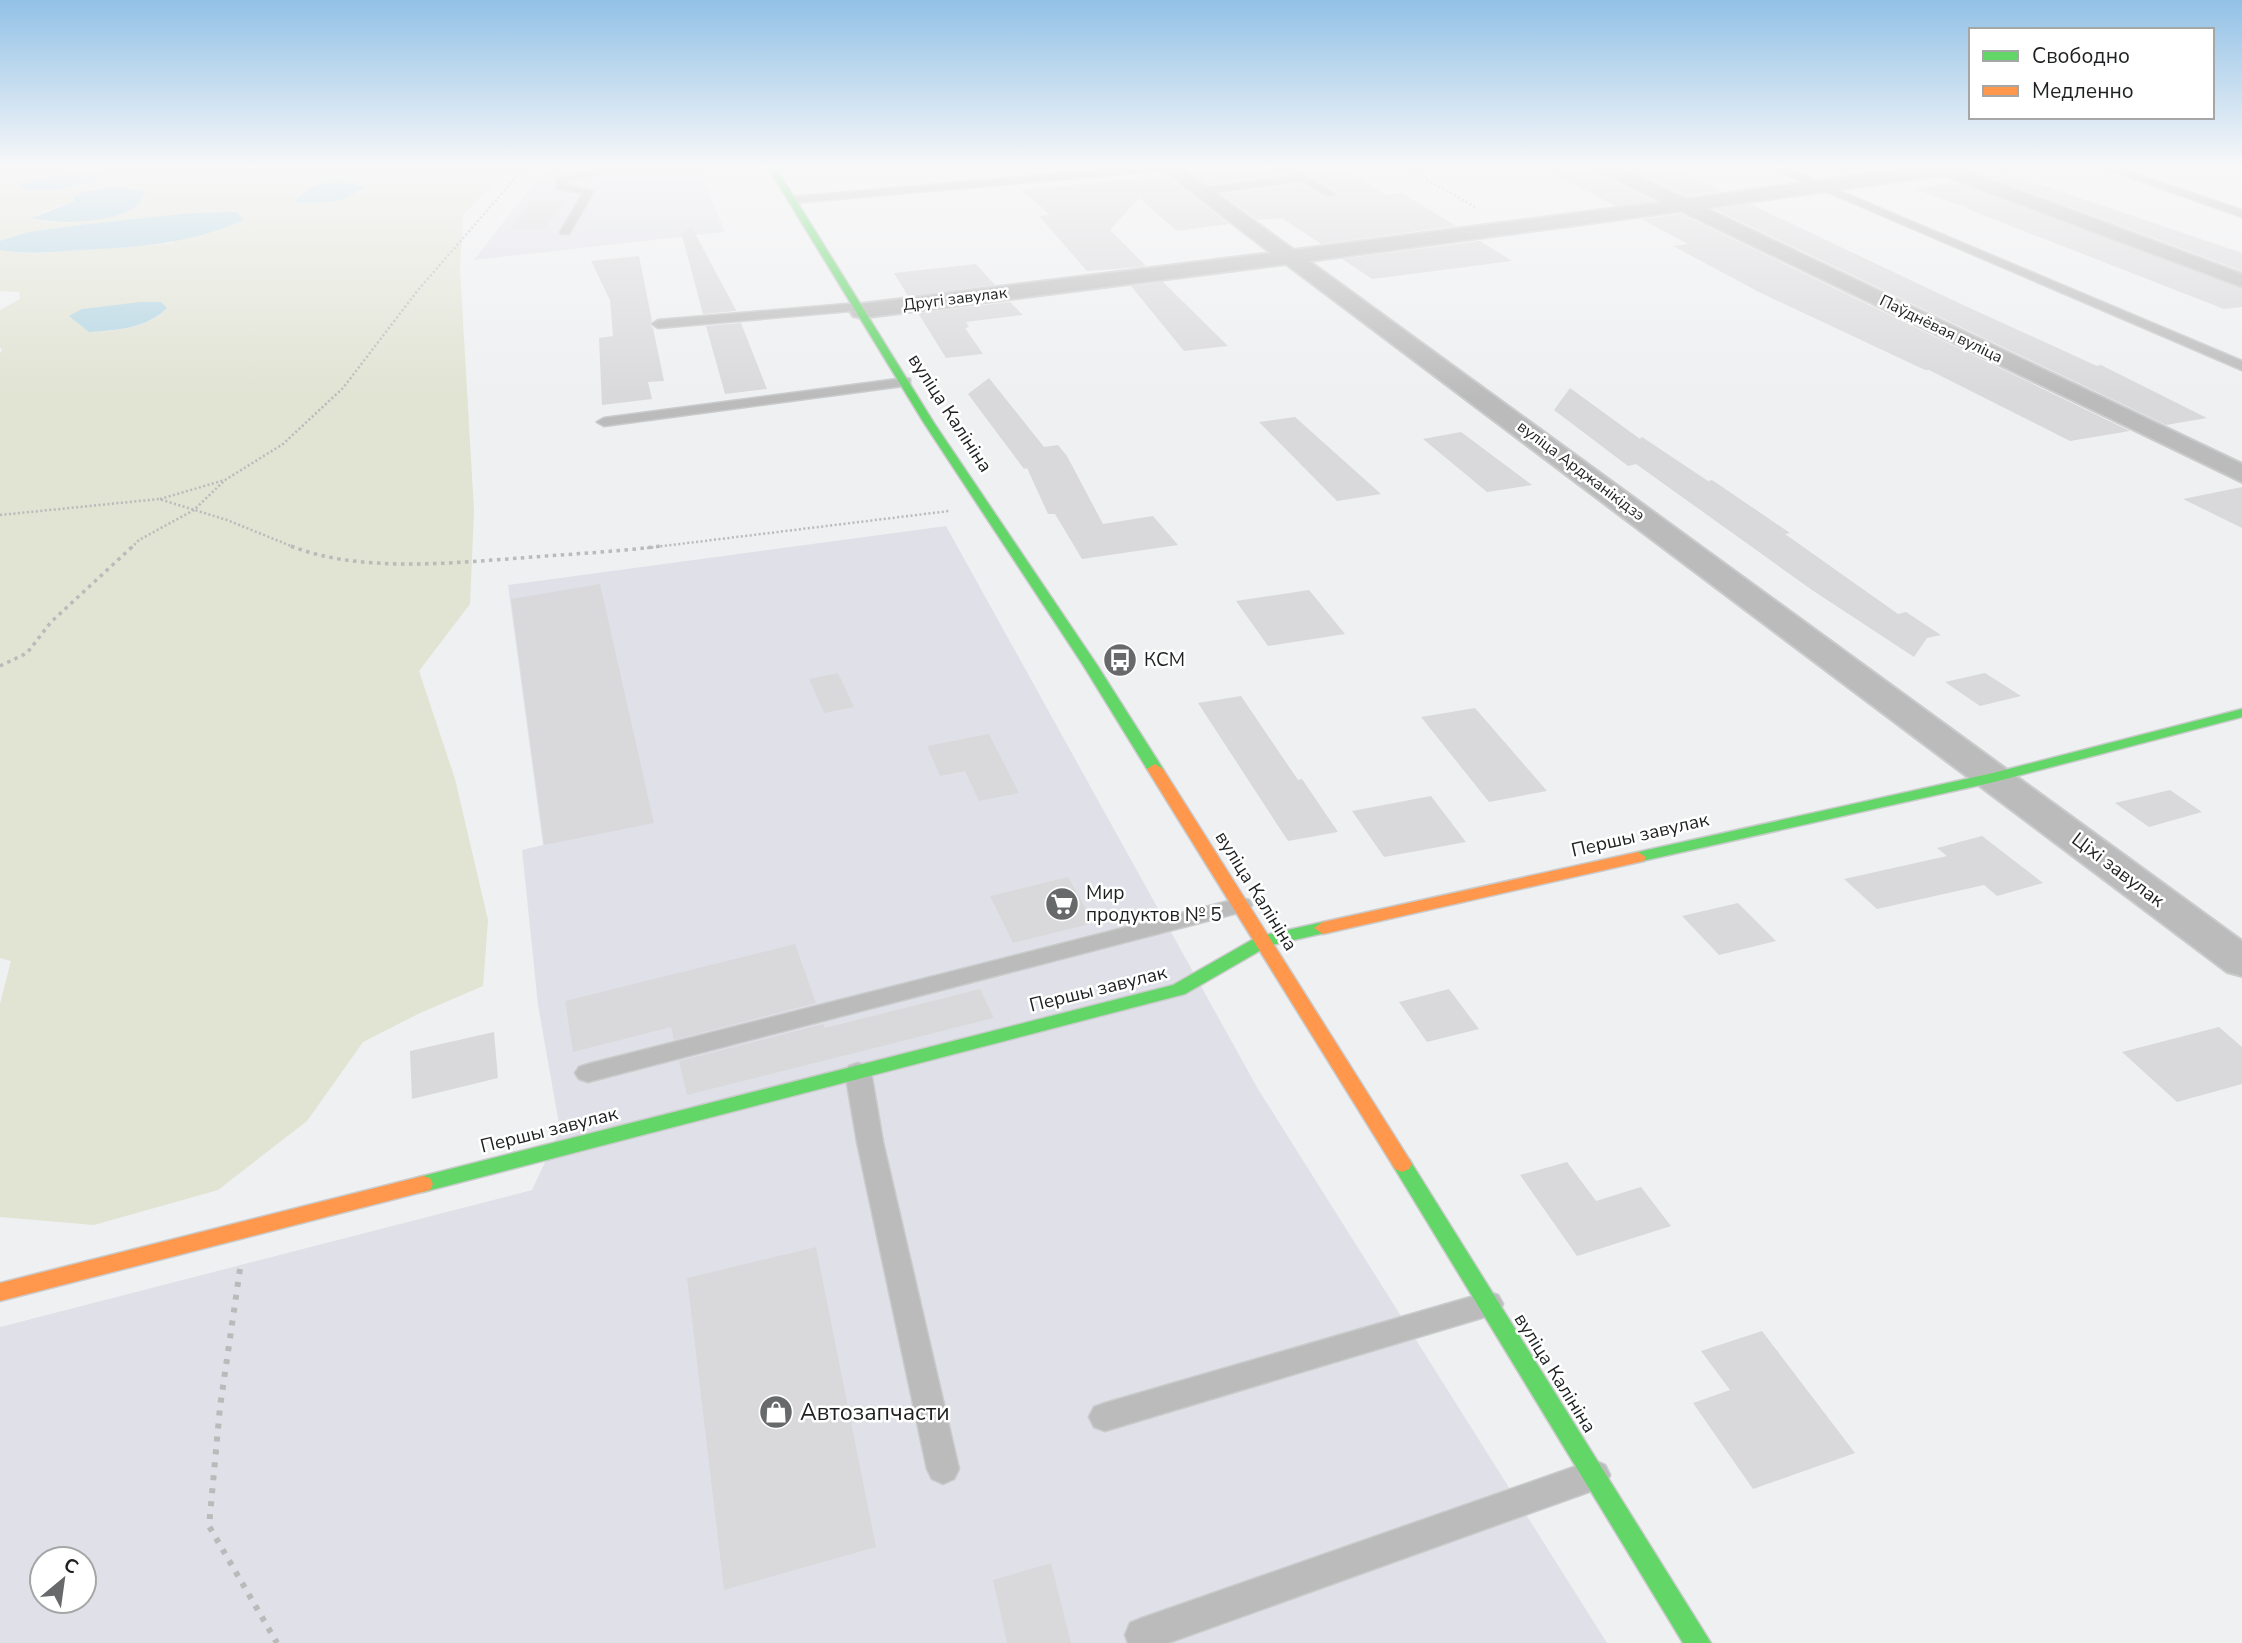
<svg xmlns="http://www.w3.org/2000/svg" width="2242" height="1643" font-family="'Nunito Sans',sans-serif">
	<style>
		.built { fill: #e0e1e8; fill-rule: evenodd }
		.green { fill: #e1e3d3; fill-rule: evenodd }
		.water { fill: #b2d5e2 }
		.building { fill: #d9d9db }
		.lines { fill: none; stroke-linecap: round; stroke-linejoin: round }
		.lane-casing { stroke: #cacbcc; stroke-width: 3 }
		.street-casing { stroke: #cacbcc; stroke-width: 4 }
		.fast-casing { stroke: #cacbcc; stroke-width: 3 }
		.slow-casing { stroke: #cacbcc; stroke-width: 3 }
		.path-far2 { stroke: #bababb; stroke-width: 2.5; stroke-dasharray: 2 2.5; stroke-linecap: butt }
		.path-far1 { stroke: #bababb; stroke-width: 3.5; stroke-dasharray: 3.5 4.5; stroke-linecap: butt }
		.path { stroke: #bababb; stroke-width: 6; stroke-dasharray: 5 8; stroke-linecap: butt }
		.lane { fill: #bbb; fill-rule: evenodd }
		.street { fill: #bbb; fill-rule: evenodd }
		.fast { fill: #63d668; fill-rule: evenodd }
		.slow { fill: #ff974d; fill-rule: evenodd }
		.labels { text-anchor: middle; dominant-baseline: central; stroke-width: 5; stroke-linejoin: round; paint-order: stroke }
		.far-street-label { font-size: 16px; fill: #1f2021; stroke: #fff }
		.street-label { font-size: 19px; fill: #1f2021; stroke: #fff }
		.poi-label { font-size: 19px; fill: #1f2021; stroke: #fff; text-anchor: start }
		.near-poi-label { font-size: 23px; fill: #1f2021; stroke: #fff; text-anchor: start }
	</style>
	<rect width="100%" height="100%" fill="#eff0f1"/>
	<path class="built" d="M559,166H698L725,232L474,260L539,176Z
		M946,526L1258,1089L1607,1643H0V1327L532,1190L560,1130L538,1005L522,850L543,845L508,585ZM42,1559H84V1601H42Z"/>
	<path class="green" d="M0,166H528L499,179L463,215L460,269L474,511L470,604L419,671L455,779L488,920L483,986L420,1013L363,1042L307,1121L218,1190L94,1225L0,1217V1004L11,961L0,958V353L2,350L0,347V310L20,299L19,292L0,291V250L32,254L173,243L191,213L28,232L0,241ZM75,201L107,218L47,222L33,218L45,211ZM161,302L166,309C146,329 117,330 89,332L82,309Z"/>
	<path class="water" d="M102,174L106,178L57,190H25L20,185C46,174 74,174 102,174Z
		M342,181L365,187C344,204 319,204 294,203C309,186 319,182 342,181Z
		M118,187L145,192C138,225 58,225 32,218L75,201L73,197L85,192Z
		M237,212L243,220C191,244 137,247 80,250C54,252 26,255 0,250V241L28,232L88,224L191,213Z
		M141,302H161L167,308C146,329 117,330 89,332L69,316L82,309Z"/>
	<path class="building" d="M1265,166H1277L1287,174L1208,185L1192,173Z
		M1296,166H1341L1387,195L1402,193L1456,226L1321,244L1282,218L1258,220L1221,194L1301,184L1325,198L1337,195L1336,192Z
		M1539,166H1590L1595,172L1654,201L1615,206Z
		M1622,166H1670L1722,191L1686,196Z
		M2009,174L2242,253V271L1989,177Z
		M1166,176L1229,224L1177,231L1139,198L1110,230L1146,266L1117,269L1087,271L1039,216L1050,215L1022,190Z
		M1954,182L2242,289V307L2224,309L1965,208H1969L1914,189Z
		M565,200L545,229L509,230L530,201Z
		M1750,204L1961,304L2097,366L2101,365L2207,418L2166,425L1714,209Z
		M1681,214L2130,431L2070,441L1929,370H1925L1761,293L1673,246L1688,244L1641,219Z
		M692,228L736,310V311L703,314L681,232Z
		M1480,241L1512,261L1372,279L1342,259Z
		M639,256L652,321L650,325L653,328L664,381L648,382L652,399L602,405L599,338L613,336L610,300L591,261Z
		M976,264L995,285L908,296L894,273Z
		M1163,282L1228,346L1184,351L1131,286Z
		M1010,302L1023,315L966,322L969,327L965,328L983,354L946,358L918,313Z
		M741,323L767,389L725,394L706,326Z
		M989,378L1044,447L1058,445L1067,456L1103,524L1153,516L1178,545L1082,559L1055,514H1048L1027,468L1024,469L968,394Z
		M1570,388L1640,439L1642,437L1708,481L1712,480L1790,533L1785,534L1898,614L1906,612L1941,635L1927,638L1914,657L1812,590L1636,464L1628,466L1554,410Z
		M1295,417L1381,494L1337,501L1259,422Z
		M1461,432L1532,485L1487,492L1423,439Z
		M2242,487V528L2183,499Z
		M600,584L654,823L544,845L511,599Z
		M1309,590L1345,634L1268,646L1236,601Z
		M838,673L854,707L824,713L809,679Z
		M1985,673L2021,696L1980,706L1945,682Z
		M1241,696L1298,780L1302,779L1338,832L1288,841L1198,703Z
		M1475,708L1547,791L1489,802L1421,717Z
		M989,734L1019,793L979,801L965,771L940,776L927,746Z
		M2170,790L2202,812L2149,827L2115,803Z
		M1431,796L1466,842L1384,857L1352,811Z
		M1982,836L2043,883L1997,896L1984,885L1877,909L1844,879L1947,856L1937,848Z
		M1068,877L1094,923L1013,943L990,896Z
		M1738,903L1776,941L1719,955L1682,916Z
		M795,944L816,1003L674,1040L671,1027L573,1052L565,1001Z
		M980,989L994,1018L687,1095L679,1061L823,1024L825,1028Z
		M1449,989L1479,1029L1427,1042L1399,1002Z
		M2219,1027L2242,1047V1084L2177,1102L2122,1052Z
		M494,1032L498,1078L412,1099L410,1051Z
		M1567,1162L1596,1201L1641,1187L1671,1226L1577,1256L1520,1175Z
		M816,1247L876,1547L724,1590L687,1278Z
		M1762,1331L1855,1453L1753,1489L1693,1403L1730,1390L1701,1351Z
		M1051,1563L1071,1643H1007L993,1580Z"/>
	<g class="lines">
		<g class="lane-casing">
			<path id="lane" d="M608,166H626L567,181L566,185L594,191L569,234H561L560,232L583,193L556,189L558,179Z
				M1146,166L1173,167L1168,170L792,203L787,200L792,197Z
				M1279,166H1291L1335,194L1326,196L1302,181L1202,194L1197,191L1202,188L1294,176Z
				M1767,166H1780L2242,361V370Z
				M2098,166H2112L2242,210V217Z
				M858,303L862,304V310L658,328L652,324L658,320Z
				M905,378L910,379V385L604,426L597,422L604,418Z
				M1241,898L1249,900L1252,905L1249,910L588,1082L579,1079L575,1073L579,1067L588,1064Z
				M858,1063L867,1066L871,1072L883,1142L959,1469L954,1479L943,1484L932,1479L927,1469L857,1142L845,1072L849,1066Z
				M1488,1292L1498,1295L1503,1304L1498,1313L1488,1316L1105,1431L1094,1427L1089,1417L1094,1407L1105,1403Z
				M1594,1460L1605,1465L1610,1475L1605,1485L1594,1490L1168,1643H1128L1125,1635L1130,1623L1142,1618Z"/>
		</g>
		<g class="street-casing">
			<path id="street" d="M1158,166H1178L1294,250L1663,202L1596,170L1593,166H1616L1686,199L1927,166H1974L1966,171L2242,274V287L1942,175L1705,208L2242,464V482L1681,211L1309,261L2242,941V976L2227,972L1286,264L861,318L853,316L850,311L853,306L861,304L1271,253Z"/>
		</g>
		<g class="fast-casing">
			<path id="fast" d="M767,166H775L934,423L1097,665L1163,769L1160,772H1150L1147,769L1083,665L924,423Z
				M2242,709V717L1994,782L1638,862L1630,857L1638,852L1993,773Z
				M1323,922L1329,924L1332,928L1329,932L1268,946L1185,994L423,1192L416,1190L413,1184L416,1178L423,1176L1173,985L1257,937Z
				M1402,1156L1409,1159L1711,1643H1683L1395,1169L1392,1164L1395,1159Z"/>
		</g>
		<g class="slow-casing">
			<path id="slow" d="M1155,764L1163,769L1409,1159L1412,1164L1409,1169L1402,1172L1395,1169L1147,769Z
				M1638,852L1646,857L1644,861L1323,934L1314,928L1323,922Z
				M423,1176L430,1178L433,1184L430,1190L0,1301V1283Z"/>
		</g>
		<path class="path-far2" d="M1403,166L1475,207
			M160,499L225,480L283,444L343,388L418,290L518,175L535,166
			M0,515L159,499L227,520L296,548
			M131,548L139,540L194,510L224,481
			M647,548L949,511"/>
		<path class="path-far1" d="M291,546C359,573 450,563 521,558C568,554 615,552 661,546
			M0,666L27,653L51,622L133,546"/>
		<path class="path" d="M240,1269L220,1407L209,1526L277,1643"/>
		<use href="#lane" class="lane"/>
		<use href="#street" class="street"/>
		<use href="#fast" class="fast"/>
		<use href="#slow" class="slow"/>
	</g>
	<linearGradient id="sky" x2="0" y2="1"><stop stop-color="#92c1e6"/><stop offset="0.42" stop-color="#f8f8f9"/><stop offset="1" stop-color="#f8f8f9" stop-opacity="0"/></linearGradient>
	<rect width="2242" height="396" fill="url(#sky)"/>
	<defs>
		<g id="bus-disc" transform="scale(1.75)"><circle r="9.5" fill="#68696a" stroke="#fff"/><path d="M-5-6H5V4H4V6H2V4H-2V6H-4V4H-5ZM-3.5-4V0h7V-4ZM-3.5 1.2v1.5H-2V1.2ZM2 1.2v1.5H3.5V1.2Z" fill="#fff"/></g>
		<g id="supermarket-disc" transform="scale(1.75)"><circle r="9.5" fill="#68696a" stroke="#fff"/><path d="M-6-5.5h2.5l.6 2H6L4.5 2H-2.5L-4.4-4H-6ZM-1.5 3.2a1.3 1.3 0 1 0 .1 0ZM3 3.2a1.3 1.3 0 1 0 .1 0Z" fill="#fff"/></g>
		<g id="shop-disc" transform="scale(1.75)"><circle r="9.5" fill="#68696a" stroke="#fff"/><path d="M-5-2.5h2.3a2.7 3.5 0 0 1 5.4 0H5L5.5 6h-11ZM-1.5-2.5h3a1.5 2.3 0 0 0-3 0Z" fill="#fff"/></g>
	</defs>
	<g fill-rule="evenodd">
		<use href="#bus-disc" x="1120" y="660"/>
		<use href="#supermarket-disc" x="1062" y="904"/>
		<use href="#shop-disc" x="776" y="1412"/>
	</g>
	<g class="labels">
		<g class="far-street-label">
			<text transform="translate(955 299) rotate(-7)">Другі завулак</text>
			<text transform="translate(1941 329) rotate(26)">Паўднёвая вуліца</text>
			<text transform="translate(1581 471) rotate(37)">вуліца Арджанікідзэ</text>
		</g>
		<g class="street-label">
			<text transform="translate(950 413) rotate(57)">вуліца Калініна</text>
			<text transform="translate(1640 835) rotate(-13)">Першы завулак</text>
			<text transform="translate(2118 870) rotate(37)">Ціхі завулак</text>
			<text transform="translate(1256 891) rotate(58)">вуліца Калініна</text>
			<text transform="translate(1098 989) rotate(-14)">Першы завулак</text>
			<text transform="translate(549 1130) rotate(-14)">Першы завулак</text>
			<text transform="translate(1555 1373) rotate(58)">вуліца Калініна</text>
		</g>
		<g class="poi-label">
			<text x="1144" y="660">КСМ</text>
			<text x="1086" y="893">Мир<tspan x="1086" dy="22">продуктов № 5</tspan></text>
		</g>
		<g class="near-poi-label">
			<text x="800" y="1412">Автозапчасти</text>
		</g>
	</g>
	<rect x="1969" y="28" width="245" height="91" fill="#ffffff" stroke="#a5a6a6" stroke-width="2"/>
	<rect x="1983" y="51" width="35" height="10" fill="#63d668" stroke="#a5a6a6" stroke-width="2"/>
	<text x="2032" y="63" font-size="21" fill="#1f2021">Свободно</text>
	<rect x="1983" y="86" width="35" height="10" fill="#ff974d" stroke="#a5a6a6" stroke-width="2"/>
	<text x="2032" y="98" font-size="21" fill="#1f2021">Медленно</text>
	<g transform="translate(63 1580) rotate(29)"><circle r="33" fill="#ffffff" stroke="#a5a6a6" stroke-width="2"/>
	<path d="M0-5L12 26L0 18L-12 26Z" fill="#68696a"/>
	<text y="-10" font-size="19" font-weight="bold" text-anchor="middle" fill="#1f2021">С</text>
	</g>
</svg>
